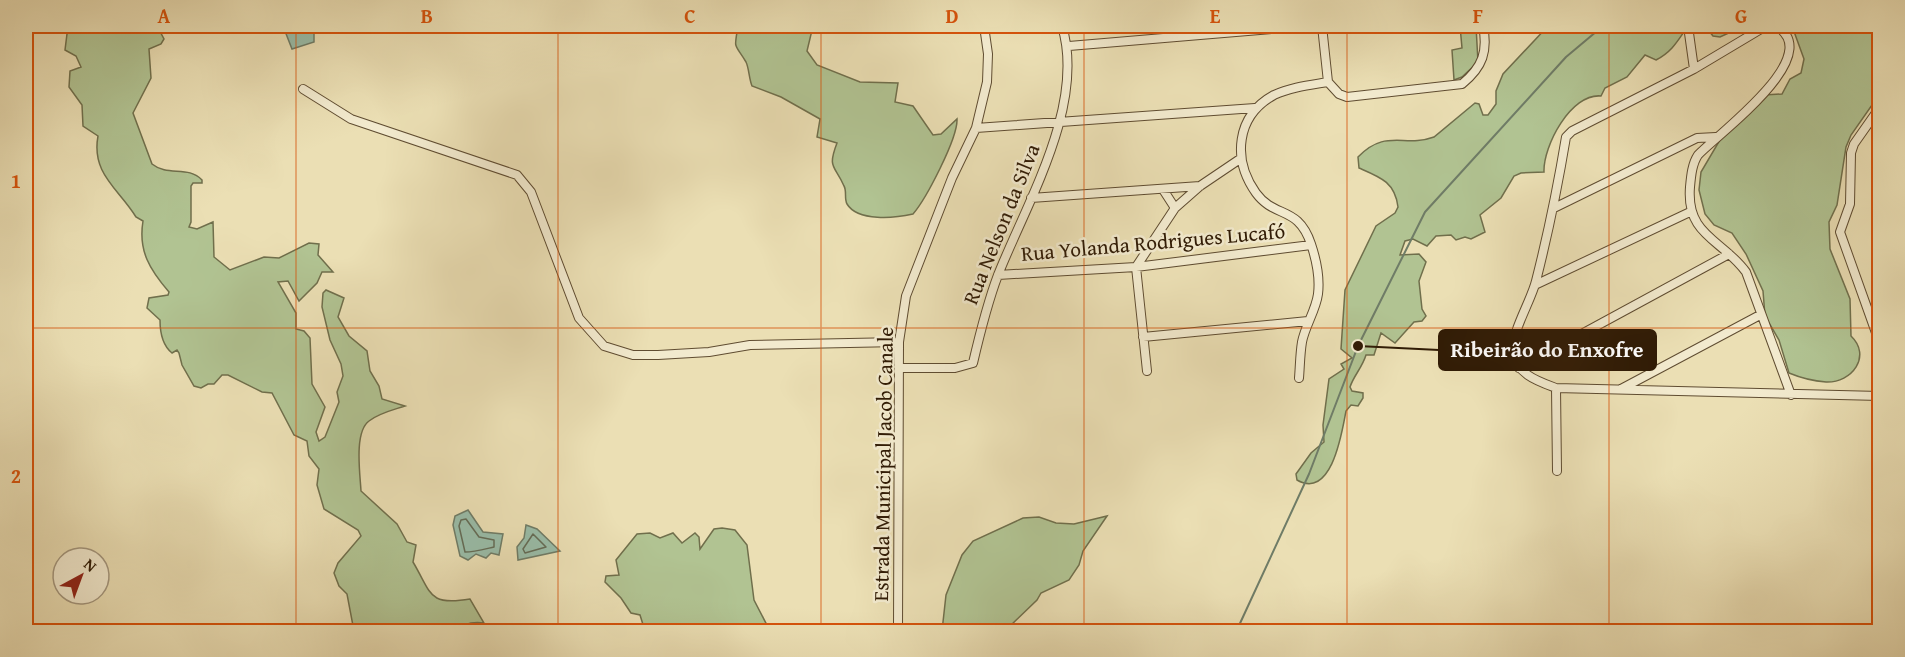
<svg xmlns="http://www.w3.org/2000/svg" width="1905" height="657" font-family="'Gentium Book Plus',serif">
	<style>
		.green { fill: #b1c392; stroke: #706f4c; stroke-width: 1.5 }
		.water { fill: #99bda9; stroke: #6f7c67; stroke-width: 1.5 }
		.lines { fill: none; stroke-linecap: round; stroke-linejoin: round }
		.shore { stroke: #646c57; stroke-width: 1.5 }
		.stream { stroke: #6f7c67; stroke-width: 2 }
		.minor-casing { stroke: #5f4c31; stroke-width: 10 }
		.minor { stroke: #f2eace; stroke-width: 8 }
		.grid { fill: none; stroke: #d6530b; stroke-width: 1.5; stroke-opacity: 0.55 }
		.labels { text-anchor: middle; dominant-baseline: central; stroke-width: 5; stroke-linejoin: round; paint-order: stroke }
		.street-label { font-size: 21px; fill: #301b05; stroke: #f2eace }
		.leader { fill: none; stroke: #301b05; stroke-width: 2 }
		.callout-dot { fill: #301b05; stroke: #f2eace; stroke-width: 2 }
		.callout { fill: #301b05; stroke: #301b05; stroke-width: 2 }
		.callout-label { font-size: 22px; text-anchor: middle; font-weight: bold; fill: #fff }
		.neatline { fill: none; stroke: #d6530b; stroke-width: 2 }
		.grid-label { font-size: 20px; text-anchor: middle; font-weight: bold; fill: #d6530b }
	</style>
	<rect width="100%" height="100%" fill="#ebdfb4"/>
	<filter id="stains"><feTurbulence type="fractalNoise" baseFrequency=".00333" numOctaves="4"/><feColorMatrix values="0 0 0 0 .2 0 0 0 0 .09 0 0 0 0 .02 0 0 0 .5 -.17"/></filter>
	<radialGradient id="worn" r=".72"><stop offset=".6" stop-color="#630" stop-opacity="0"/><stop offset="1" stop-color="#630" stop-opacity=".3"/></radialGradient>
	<path class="green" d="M68,26H157L164,39L161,44L149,49L151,78L133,113L152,164C168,177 188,165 202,180V183H193L191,186V222L189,227L197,229L213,222L214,257L230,270L264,257L279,258L309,243L319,244L318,255L333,272H322L317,283L299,301L288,281L278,282L296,313V329L304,331L310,338L312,384L325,407L316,432L319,441L325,437L339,402L337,392L343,376L341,364L330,340L322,307L323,293L326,290L344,298L338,317L349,336L367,351L370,371L379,386L382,399L405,406C393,410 379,413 369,421C354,432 360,473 361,491L397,524L407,542L416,545L413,562C432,594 428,606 470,599L484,623C475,622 463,623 458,631H354L347,594L339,586L334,573L338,563L361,536L358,530L324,509L317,485L319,469L309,456L307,441L294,435L272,393L262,392L228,375H222L214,384H208L201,388L194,386L182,365L179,353L177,350L172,353C162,345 160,332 160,320L147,308L149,298L168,295L169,292C150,270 138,251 143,221L136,217C119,189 91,174 98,136L83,126L82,105L69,87L70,71L81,67L76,56L65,50Z
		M738,26H813L807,51L817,65L860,82L898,83L895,102L913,106L933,135L941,134L957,119C958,138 926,199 913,214C895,218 858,222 847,204C844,198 847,191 844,186C835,165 827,169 837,143L817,137L820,119L781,97L752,86C749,79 749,68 746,62C734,42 734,51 738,26Z
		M1460,26H1476L1478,62L1462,77L1454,80L1452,50L1462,48Z
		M1548,26H1688C1678,40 1673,51 1656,60L1645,55L1627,77L1605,88L1601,96C1571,93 1543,146 1544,172L1521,173L1514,176L1501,198L1480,215L1485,232L1471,239L1465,237L1456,240L1451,235L1436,236L1427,246L1413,239L1405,241L1400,255L1419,254L1426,262L1419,281L1422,309L1426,316L1422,321L1414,322L1395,343L1381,333L1374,355H1366C1362,368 1354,375 1350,387L1352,391L1363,393V398L1358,406L1351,405L1346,411C1342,432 1332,500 1297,480L1296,474L1311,453L1324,442L1323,425L1329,379L1344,369L1341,364L1352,358L1341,349L1345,290L1376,226L1395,213L1398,207C1395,182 1380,177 1359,168L1358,157C1386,128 1404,148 1434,137L1475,103L1479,104L1483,115H1488L1496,104V91L1503,74Z
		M1705,26H1744L1720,37L1713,36Z
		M1792,26H1879V95L1851,135L1846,147L1837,205L1829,222L1830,249L1850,299L1851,336C1872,356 1852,383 1826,382C1813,381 1801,378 1789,373L1779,340L1765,316L1763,291L1746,254L1732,233L1714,225L1705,214L1699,190L1701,172L1724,133L1764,95L1782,94L1790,79L1801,73L1804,59Z
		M1107,516L1083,551L1079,565L1069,580L1041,593L1037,600L1010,626L998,630L988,629L987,631H942L946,595L962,555L973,541L1023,518L1039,517L1056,523L1074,524Z
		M722,528L735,530L747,545L754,600L770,631H645L640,615L631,613L621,598L605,582L606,576L619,575L616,560L637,534L650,533L660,538L673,533L682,543L695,533L699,537L700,549L714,529Z"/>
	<path class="water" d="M283,26H314V42L292,49Z
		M468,510L483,532L503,534L499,555L491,553L486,558L476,554L468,560L460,556L453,525L455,516Z
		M526,525L537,529L560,551L518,560L517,547L524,538Z"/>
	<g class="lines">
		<path class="shore" d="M466,519L479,537L494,540V547C485,549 474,552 465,552L459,526L461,520Z
			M533,534L546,547L525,553L523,549Z"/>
		<path class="stream" d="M1236,632L1309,474L1358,346L1425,212L1566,57L1603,26"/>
		<g class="minor-casing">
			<path id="minor" d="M1322,26L1328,82
				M1688,26L1694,69
				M1766,26L1694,69L1572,131L1566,137C1558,185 1548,234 1536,281C1531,301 1511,333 1513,351C1516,374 1537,381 1556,388L1880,396
				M1776,26C1827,55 1719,133 1698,155C1692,164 1691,176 1690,187C1686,236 1722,239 1746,272L1791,395
				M1069,46L1306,26
				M1328,82L1339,94L1347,97L1462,84C1483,67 1488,51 1483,26
				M303,89L351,119L517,175L531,192L579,318L604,346L633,355H658L709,352L750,345L899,342
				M1880,107L1854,144L1851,153L1850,204L1840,232L1880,344
				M976,128L1255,108
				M1164,191L1175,208
				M1031,198L1200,186
				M1554,208L1697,138L1716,137
				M998,275L1136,267L1311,245
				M1535,285L1690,212
				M1143,337L1308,321
				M900,368H955L973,363C980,333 987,304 998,275C1027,202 1086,105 1062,26
				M1519,368L1729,254
				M1147,371L1136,267L1175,208L1200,186L1240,159
				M1299,378C1300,366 1300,354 1302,342C1305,326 1316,310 1318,294C1320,278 1316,259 1311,244C1298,205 1275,219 1256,193C1232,159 1236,116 1274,95C1291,87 1310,85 1328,82
				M1556,388L1557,471
				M1621,389L1760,315
				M898,632L899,342L906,296L952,178L976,128L987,82L988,54L984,26"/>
		</g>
		<use href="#minor" class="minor"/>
	</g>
	<path class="grid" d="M296,26V632M558,26V632M821,26V632M1084,26V632M1347,26V632M1609,26V632M26,328H1880"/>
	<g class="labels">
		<g class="street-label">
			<text transform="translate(1001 224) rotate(-68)">Rua Nelson da Silva</text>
			<text transform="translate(1153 242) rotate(-5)">Rua Yolanda Rodrigues Lucafó</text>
			<text transform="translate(883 464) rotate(-89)">Estrada Municipal Jacob Canale</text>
		</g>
	</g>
	<path class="leader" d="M1358 346L1439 350"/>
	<circle class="callout-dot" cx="1358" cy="346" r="6"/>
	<rect class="callout" x="1439" y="330" width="217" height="40" rx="6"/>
	<g class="callout-label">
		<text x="1547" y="357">Ribeirão do Enxofre</text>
	</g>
	<rect width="1905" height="657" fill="none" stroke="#ebdfb4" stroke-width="66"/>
	<g transform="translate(81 576) rotate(41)"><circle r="28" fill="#f2eace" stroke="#a4977e" stroke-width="1.5"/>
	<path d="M0-4.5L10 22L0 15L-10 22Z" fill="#8f2418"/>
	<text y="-9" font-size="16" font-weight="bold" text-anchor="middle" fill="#301b05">N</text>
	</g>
	<rect x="33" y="33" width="1839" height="591" class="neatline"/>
	<g class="grid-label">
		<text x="164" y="23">A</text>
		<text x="427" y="23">B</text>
		<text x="690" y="23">C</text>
		<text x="952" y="23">D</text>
		<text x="1215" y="23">E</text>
		<text x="1478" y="23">F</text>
		<text x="1741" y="23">G</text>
		<text x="16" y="188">1</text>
		<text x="16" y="483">2</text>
	</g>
	<rect width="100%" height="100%" filter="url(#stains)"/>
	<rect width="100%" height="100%" fill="url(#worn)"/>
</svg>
